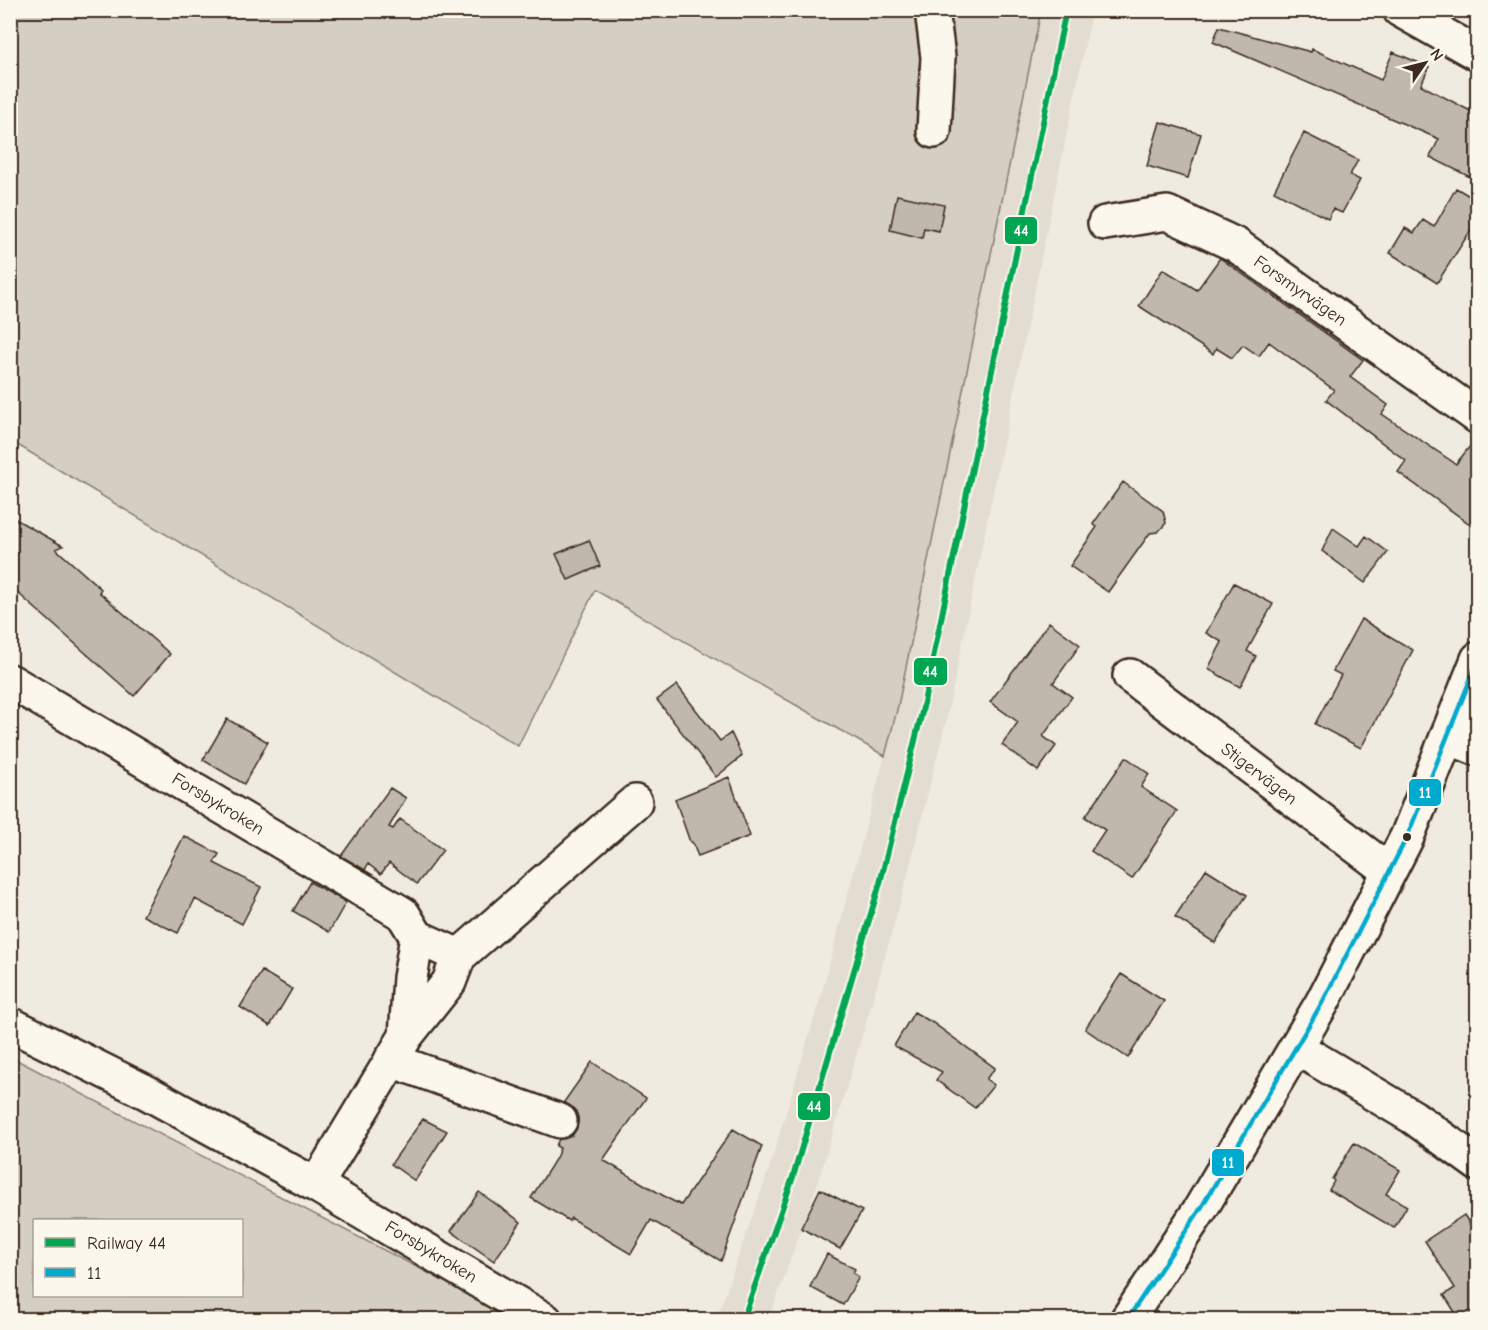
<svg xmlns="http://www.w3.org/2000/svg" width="1488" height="1330" font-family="'Comic Neue',sans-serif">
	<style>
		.built { fill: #e2dcd1 }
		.green { fill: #d5cec3; stroke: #887c70; stroke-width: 1.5; fill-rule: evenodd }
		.building { fill: #c0b8ad; stroke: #3b2a1e; stroke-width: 1.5 }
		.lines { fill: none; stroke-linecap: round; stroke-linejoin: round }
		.minor-casing { stroke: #3b2a1e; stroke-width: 38 }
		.minor { stroke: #fbf7ec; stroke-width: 33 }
		.bus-1-casing { stroke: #fbf7ec; stroke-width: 9 }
		.bus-1 { stroke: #00a9ce; stroke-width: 4.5 }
		.rail-1-casing { stroke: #fbf7ec; stroke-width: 10 }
		.rail-1 { stroke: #00a651; stroke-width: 6 }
		.bus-dot { fill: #3b2a1e; stroke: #fbf7ec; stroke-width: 2 }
		.labels { text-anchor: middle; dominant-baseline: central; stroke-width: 5; stroke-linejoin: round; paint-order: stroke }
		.street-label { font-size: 18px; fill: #3b2a1e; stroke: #fbf7ec }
		.line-badge { stroke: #fbf7ec; stroke-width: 2 }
		.badge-label { font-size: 16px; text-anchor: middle; font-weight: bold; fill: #fff }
	</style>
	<rect width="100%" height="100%" fill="#f0ebe0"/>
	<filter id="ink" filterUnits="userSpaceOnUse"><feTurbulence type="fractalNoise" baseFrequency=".0167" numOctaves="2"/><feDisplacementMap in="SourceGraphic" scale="12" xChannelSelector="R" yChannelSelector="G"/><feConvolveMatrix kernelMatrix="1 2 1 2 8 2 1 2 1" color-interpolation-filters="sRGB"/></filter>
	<g filter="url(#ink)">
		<path class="built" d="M1041,11H1092L947,717L904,889L869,1013L817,1185L769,1319L716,1320L769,1169L820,999L898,706Z"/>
		<path class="green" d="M10,11H1041L898,706L885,756L595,590L518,746L11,441Z
			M11,1057L517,1319H11ZM34,1220H242V1296H34Z"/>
		<path class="building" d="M1219,27L1311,52L1312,49L1381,80L1393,52L1429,67L1421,85L1478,115V181L1430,157L1439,139L1213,42Z
			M1160,122L1201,134L1188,178L1147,166Z
			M1304,133L1358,160L1350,175L1360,180L1342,213L1333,209L1328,219L1274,191Z
			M1456,188L1478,201V219L1437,283L1390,253L1405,228L1414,233L1423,220L1434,227Z
			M897,195L944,205L939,231L924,228L922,238L890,230Z
			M1220,258L1363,360L1350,377L1388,405L1382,414L1456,464L1478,436V530L1398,472L1406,461L1326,400L1334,390L1269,342L1259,356L1243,345L1232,358L1216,348L1213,354L1139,306L1163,269L1197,290Z
			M1123,482L1163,511L1166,523L1158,532L1150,533L1108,592L1070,566L1097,527L1093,524Z
			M10,516L63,546L56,549L101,589L99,592L170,654L134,696L10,586Z
			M1333,528L1359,546L1366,536L1388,552L1365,583L1322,551Z
			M589,540L600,566L568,580L556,554Z
			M1234,583L1273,604L1247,651L1256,656L1240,687L1208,669L1222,642L1206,633Z
			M1361,619L1413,650L1361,748L1315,724L1341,675L1333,671Z
			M1049,622L1080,645L1053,683L1072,697L1043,736L1056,746L1038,771L1002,745L1018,722L990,702Z
			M677,685L720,741L731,733L742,756L716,777L657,700Z
			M227,719L268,742L244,784L203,760Z
			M1126,757L1149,774L1141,787L1177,811L1132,879L1091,851L1105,830L1085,817Z
			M729,777L750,836L698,856L692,842H690L675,799Z
			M390,788L406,798L389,827L393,829L400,819L443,850L417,884L389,863L381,874L368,864L365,870L341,856Z
			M184,836L219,854L214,863L261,887L242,924L195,899L178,933L143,916Z
			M1206,869L1247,895L1215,943L1175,917Z
			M310,882L346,902L329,932L293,911Z
			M262,971L292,989L270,1026L240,1007Z
			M1121,974L1164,1001L1128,1058L1085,1029Z
			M914,1012L933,1023L995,1068L986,1079L994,1085L975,1108L936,1080L942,1072L894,1046Z
			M592,1062L646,1098L603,1160L669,1199L681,1205L733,1129L762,1146L721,1261L651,1220L631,1254L571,1218L569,1221L531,1198L556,1158L560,1148L556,1146L559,1139L572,1136L577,1128L578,1118L575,1109L564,1102Z
			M423,1119L447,1131L415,1181L391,1164Z
			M1354,1143L1400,1170L1386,1194L1407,1206L1394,1228L1329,1190L1334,1181L1332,1179Z
			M820,1189L862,1211L840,1249L801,1228Z
			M479,1192L521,1222L494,1261L451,1231Z
			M1464,1215L1478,1236V1320H1460L1444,1295L1455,1288L1425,1241Z
			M827,1254L855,1269L853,1273L859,1277L843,1305L810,1287Z"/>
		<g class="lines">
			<g class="minor-casing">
				<path id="minor" d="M932,10L938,57L934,131
					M1400,10L1478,54
					M1105,223L1167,213L1236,245L1478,417
					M1130,676L1389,871
					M10,681L403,914L417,937
					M1450,733L1463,743L1478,749
					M459,956L635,802
					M10,1024L148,1093L316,1185L545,1320
					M1297,1048L1413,1117L1478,1164
					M391,1060L560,1121
					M316,1185L406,1036L449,982L459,956L417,937L410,978L406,1036
					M1127,1320L1201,1208L1322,1003L1407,837L1478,659"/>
			</g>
			<use href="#minor" class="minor"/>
			<g class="bus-1-casing">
				<path id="bus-1" d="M1127,1320L1201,1208L1322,1003L1407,837L1478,660"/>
			</g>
			<use href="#bus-1" class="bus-1"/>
			<g class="rail-1-casing">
				<path id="rail-1" d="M743,1320L793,1177L880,883L922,712L1066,10"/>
			</g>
			<use href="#rail-1" class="rail-1"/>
		</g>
	</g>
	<circle class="bus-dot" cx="1407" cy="837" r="5"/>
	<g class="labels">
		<g class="street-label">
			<text transform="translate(1300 291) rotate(35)">Forsmyrvägen</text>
			<text transform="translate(1259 774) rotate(37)">Stigervägen</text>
			<text transform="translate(218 804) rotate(31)">Forsbykroken</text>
			<text transform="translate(431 1252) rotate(31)">Forsbykroken</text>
		</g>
	</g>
	<g class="line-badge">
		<rect x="1004" y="216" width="34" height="29" rx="6" fill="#00a651"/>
		<rect x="913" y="657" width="35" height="29" rx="6" fill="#00a651"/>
		<rect x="1408" y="778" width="34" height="29" rx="6" fill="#00a9ce"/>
		<rect x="797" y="1092" width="34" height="29" rx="6" fill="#00a651"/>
		<rect x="1211" y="1148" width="34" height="29" rx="6" fill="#00a9ce"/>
	</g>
	<g class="badge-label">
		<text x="1021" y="236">44</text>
		<text x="930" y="677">44</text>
		<text x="1425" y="798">11</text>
		<text x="814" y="1112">44</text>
		<text x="1228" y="1168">11</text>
	</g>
	<rect width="1488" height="1330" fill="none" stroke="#fbf7ec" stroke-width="36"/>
	<rect x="18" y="18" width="1452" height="1294" fill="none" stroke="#3b2a1e" stroke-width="2" filter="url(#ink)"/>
	<rect x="33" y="1219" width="210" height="78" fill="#fbf7ec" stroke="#aea59a" stroke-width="1.5"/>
	<rect x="45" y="1238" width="30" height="9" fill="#00a651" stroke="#aea59a" stroke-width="1.5"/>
	<text x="87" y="1249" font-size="18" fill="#3b2a1e">Railway 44</text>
	<rect x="45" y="1268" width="30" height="9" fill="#00a9ce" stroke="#aea59a" stroke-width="1.5"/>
	<text x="87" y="1279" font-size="18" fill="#3b2a1e">11</text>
	<g transform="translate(1425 63) rotate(55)" stroke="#fbf7ec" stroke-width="4.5" paint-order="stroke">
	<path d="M0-4.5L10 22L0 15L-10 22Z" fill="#3b2a1e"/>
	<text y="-9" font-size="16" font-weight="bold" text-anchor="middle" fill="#3b2a1e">N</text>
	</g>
</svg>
